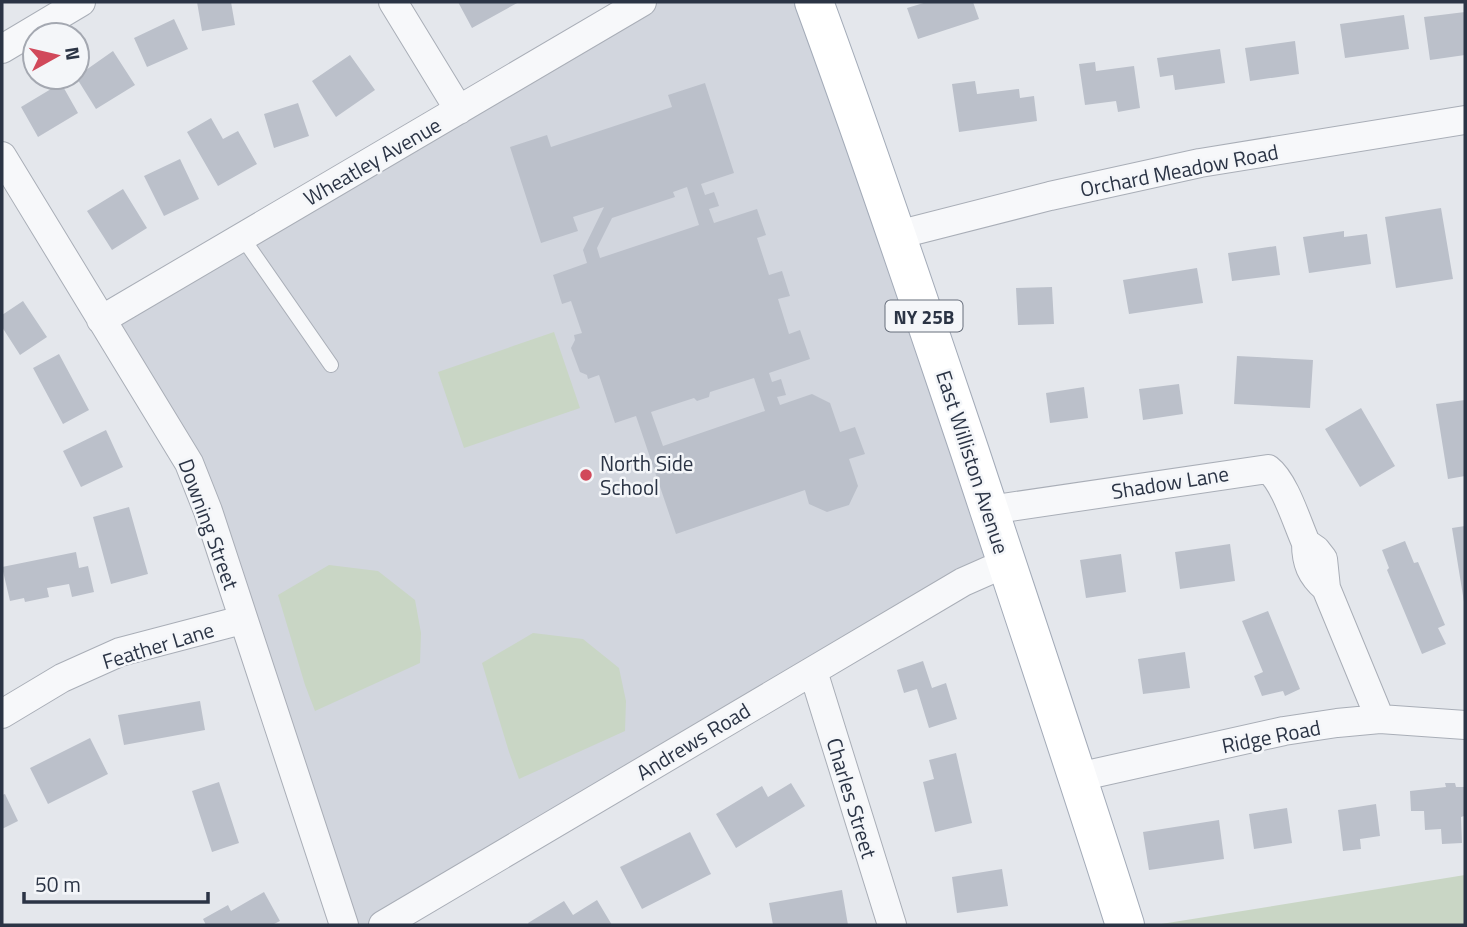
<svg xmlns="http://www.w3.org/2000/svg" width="1467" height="927" font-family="'Titillium Web',sans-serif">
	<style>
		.built { fill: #d2d6de }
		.green { fill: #c9d6c5 }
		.building { fill: #bbc0ca; fill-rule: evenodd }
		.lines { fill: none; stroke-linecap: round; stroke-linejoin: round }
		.service-casing { stroke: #a9aeb7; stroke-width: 16 }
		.minor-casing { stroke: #a9aeb7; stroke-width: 30 }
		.primary-casing { stroke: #a3abb8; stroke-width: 40 }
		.service { stroke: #f7f8fa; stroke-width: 14 }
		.minor { stroke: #f7f8fa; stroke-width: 28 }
		.primary { stroke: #fff; stroke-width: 38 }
		.poi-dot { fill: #d1495b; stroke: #f4f6f9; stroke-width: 2.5 }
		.labels { text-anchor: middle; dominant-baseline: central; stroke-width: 5; stroke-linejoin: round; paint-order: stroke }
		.shield { fill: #f4f6f9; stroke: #676e7b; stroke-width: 2 }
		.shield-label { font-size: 19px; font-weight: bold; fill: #2b3445 }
		.street-label { font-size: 21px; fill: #2b3445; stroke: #f4f6f9 }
		.poi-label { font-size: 21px; fill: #2b3445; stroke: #f4f6f9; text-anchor: start }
	</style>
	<rect width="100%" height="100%" fill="#e4e7ec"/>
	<path class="built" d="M642,2H814L1006,563L383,925H344L208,511L101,320Z"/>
	<path class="green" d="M554,332L580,408L464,448L438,372Z
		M329,565L378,571L415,600L421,633L420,663L315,711L305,685L278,595Z
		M533,633L583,639L619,668L626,701L625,731L519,779L509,752L482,663Z
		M1465,875V925H1155Z"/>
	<path class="building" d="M197,2H231L235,25L202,31Z
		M458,2H519L472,28Z
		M927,2H973L979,19L918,39L907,8Z
		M1465,12V55L1430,60L1424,17Z
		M1404,15L1409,49L1345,58L1340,24Z
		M174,19L188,49L147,67L134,38Z
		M1295,41L1299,74L1250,81L1245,48Z
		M1220,49L1225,83L1175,90L1173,75L1160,77L1157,58Z
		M113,51L135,85L96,109L76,77Z
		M350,55L375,90L336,117L312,81Z
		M1095,62L1096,71L1134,66L1140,108L1118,112L1116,101L1085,105L1079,64Z
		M975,81L977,94L1019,89L1020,98L1034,96L1037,121L959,132L952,84Z
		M61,83L78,113L38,137L21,107Z
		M705,83L734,173L701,184L705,195L714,192L717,200L719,206L709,209L714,223L757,209L766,235L757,238L769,275L782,271L790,296L778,299L789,334L800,330L810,359L769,373L772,382L781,379L786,395L777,397L780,405L812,394L830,403L840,432L855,427L865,454L849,459L858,486L849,505L827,512L809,504L805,490L676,534L636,416L615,423L599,375L588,379L587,375L580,372L571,348L575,340L574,335L582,333L571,301L562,304L553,275L587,263L583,250L604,207L573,217L578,231L541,243L510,147L547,135L551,147L672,107L668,95ZM687,187L699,225L600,258L597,248L612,218L675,197L673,192ZM754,378L765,411L663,446L651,412L694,398L697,401L709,397L710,392Z
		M298,103L309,136L274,148L264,114Z
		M211,118L223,139L238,131L257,164L218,186L187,132Z
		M180,159L199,199L164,216L144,176Z
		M123,189L147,228L112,250L87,211Z
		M1441,208L1453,279L1396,288L1385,217Z
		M1344,231V237L1367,234L1371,264L1309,273L1303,237Z
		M1276,246L1280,275L1232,281L1228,253Z
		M1197,268L1203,303L1129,314L1123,280Z
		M1052,287L1054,324L1018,325L1016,288Z
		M23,301L47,337L20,355L2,327V315Z
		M59,354L89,410L63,424L33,368Z
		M1237,356L1313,360L1310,408L1234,404Z
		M1179,384L1183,414L1143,420L1139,389Z
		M1084,387L1088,418L1050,423L1046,393Z
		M1465,400V476L1448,479L1436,404Z
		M1361,408L1395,466L1360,487L1325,429Z
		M106,430L123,467L81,487L63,451Z
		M129,507L148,574L111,584L93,517Z
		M1465,526V602H1464L1452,528Z
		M1405,541L1414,563L1418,562L1445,625L1438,628L1446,644L1422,654L1387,570L1389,568L1382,550Z
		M1230,544L1235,581L1180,589L1175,552Z
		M76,552L79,568L88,566L94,592L72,597L69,584L47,588L49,597L25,602L24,598L10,601L2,567Z
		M1121,554L1126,592L1086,598L1080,560Z
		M1268,611L1300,689L1285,696L1283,691L1262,696L1254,676L1263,672L1242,621Z
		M1185,652L1190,688L1143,694L1138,659Z
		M923,661L932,688L946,683L957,719L929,728L917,689L904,693L897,670Z
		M200,701L205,730L124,745L118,715Z
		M90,738L108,774L48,804L30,768Z
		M956,753L972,823L935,832L923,782L934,779L929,760Z
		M219,782L239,843L212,852L192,791Z
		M791,783L805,806L736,848L716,814L762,786L768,797Z
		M1445,783H1455L1456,787H1465V811L1464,816L1461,817L1462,843L1442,844L1441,829L1425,830L1424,811H1411L1410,791L1446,787Z
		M5,794L18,821L2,829V795Z
		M1376,804L1380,836L1360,839L1361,849L1343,851L1338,810Z
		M1287,808L1292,843L1254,849L1249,814Z
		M1219,820L1224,859L1149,870L1143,832Z
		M690,832L711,874L642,909L620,867Z
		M1002,869L1008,906L957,913L952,877Z
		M842,890L848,925H773L769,903Z
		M264,892L280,921L272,925H206L203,919L228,905L231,911Z
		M597,900L612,925H529L528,923L564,901L573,915Z"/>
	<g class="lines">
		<g class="service-casing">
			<path id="service" d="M242,237L331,365"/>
		</g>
		<g class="minor-casing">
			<path id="minor" d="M393,2L459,110
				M2,49L81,2
				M2,156L189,463L208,511L344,925
				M897,235L1050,196L1200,163L1465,120
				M101,320L642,2
				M989,510L1268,469C1285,482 1297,523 1306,543
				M1326,588C1311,575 1306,563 1306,543L1316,550L1323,559L1326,588L1380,719
				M813,671L892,925
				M2,714L62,678L120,652L242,620
				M1078,777L1284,731L1337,723L1380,719L1465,725
				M383,925L963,582L1006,563"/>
		</g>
		<g class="primary-casing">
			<path id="primary" d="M814,2C869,151 919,301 970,452C1022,610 1075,767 1125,925"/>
		</g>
		<use href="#service" class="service"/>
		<use href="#minor" class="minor"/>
		<use href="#primary" class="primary"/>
	</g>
	<circle class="poi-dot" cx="586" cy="475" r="7"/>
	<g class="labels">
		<rect class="shield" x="885.5" y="300.5" width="77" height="31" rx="5"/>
		<g class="shield-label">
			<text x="924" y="316">NY 25B</text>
		</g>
		<g class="street-label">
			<text transform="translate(372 161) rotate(-30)">Wheatley Avenue</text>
			<text transform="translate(1179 170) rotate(-11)">Orchard Meadow Road</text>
			<text transform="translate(973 462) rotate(72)">East Williston Avenue</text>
			<text transform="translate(1170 482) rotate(-9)">Shadow Lane</text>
			<text transform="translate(209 524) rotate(70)">Downing Street</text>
			<text transform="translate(158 645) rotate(-17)">Feather Lane</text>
			<text transform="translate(1271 736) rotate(-11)">Ridge Road</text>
			<text transform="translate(693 741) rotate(-31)">Andrews Road</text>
			<text transform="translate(852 798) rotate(73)">Charles Street</text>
		</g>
		<g class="poi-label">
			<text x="600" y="463">North Side<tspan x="600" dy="24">School</tspan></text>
		</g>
	</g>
	<rect width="1467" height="927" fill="none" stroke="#2b3445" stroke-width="7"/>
	<g transform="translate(56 56) rotate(82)"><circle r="33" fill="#f4f6f9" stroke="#a4a8b1" stroke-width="2"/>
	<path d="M0-5L12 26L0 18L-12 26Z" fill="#d1495b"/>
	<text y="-10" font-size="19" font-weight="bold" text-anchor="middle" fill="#2b3445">N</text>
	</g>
	<path d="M24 892v10h184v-10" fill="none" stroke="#2b3445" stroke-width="3.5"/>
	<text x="35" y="892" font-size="21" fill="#2b3445" stroke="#f4f6f9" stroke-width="5" paint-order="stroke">50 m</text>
</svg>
